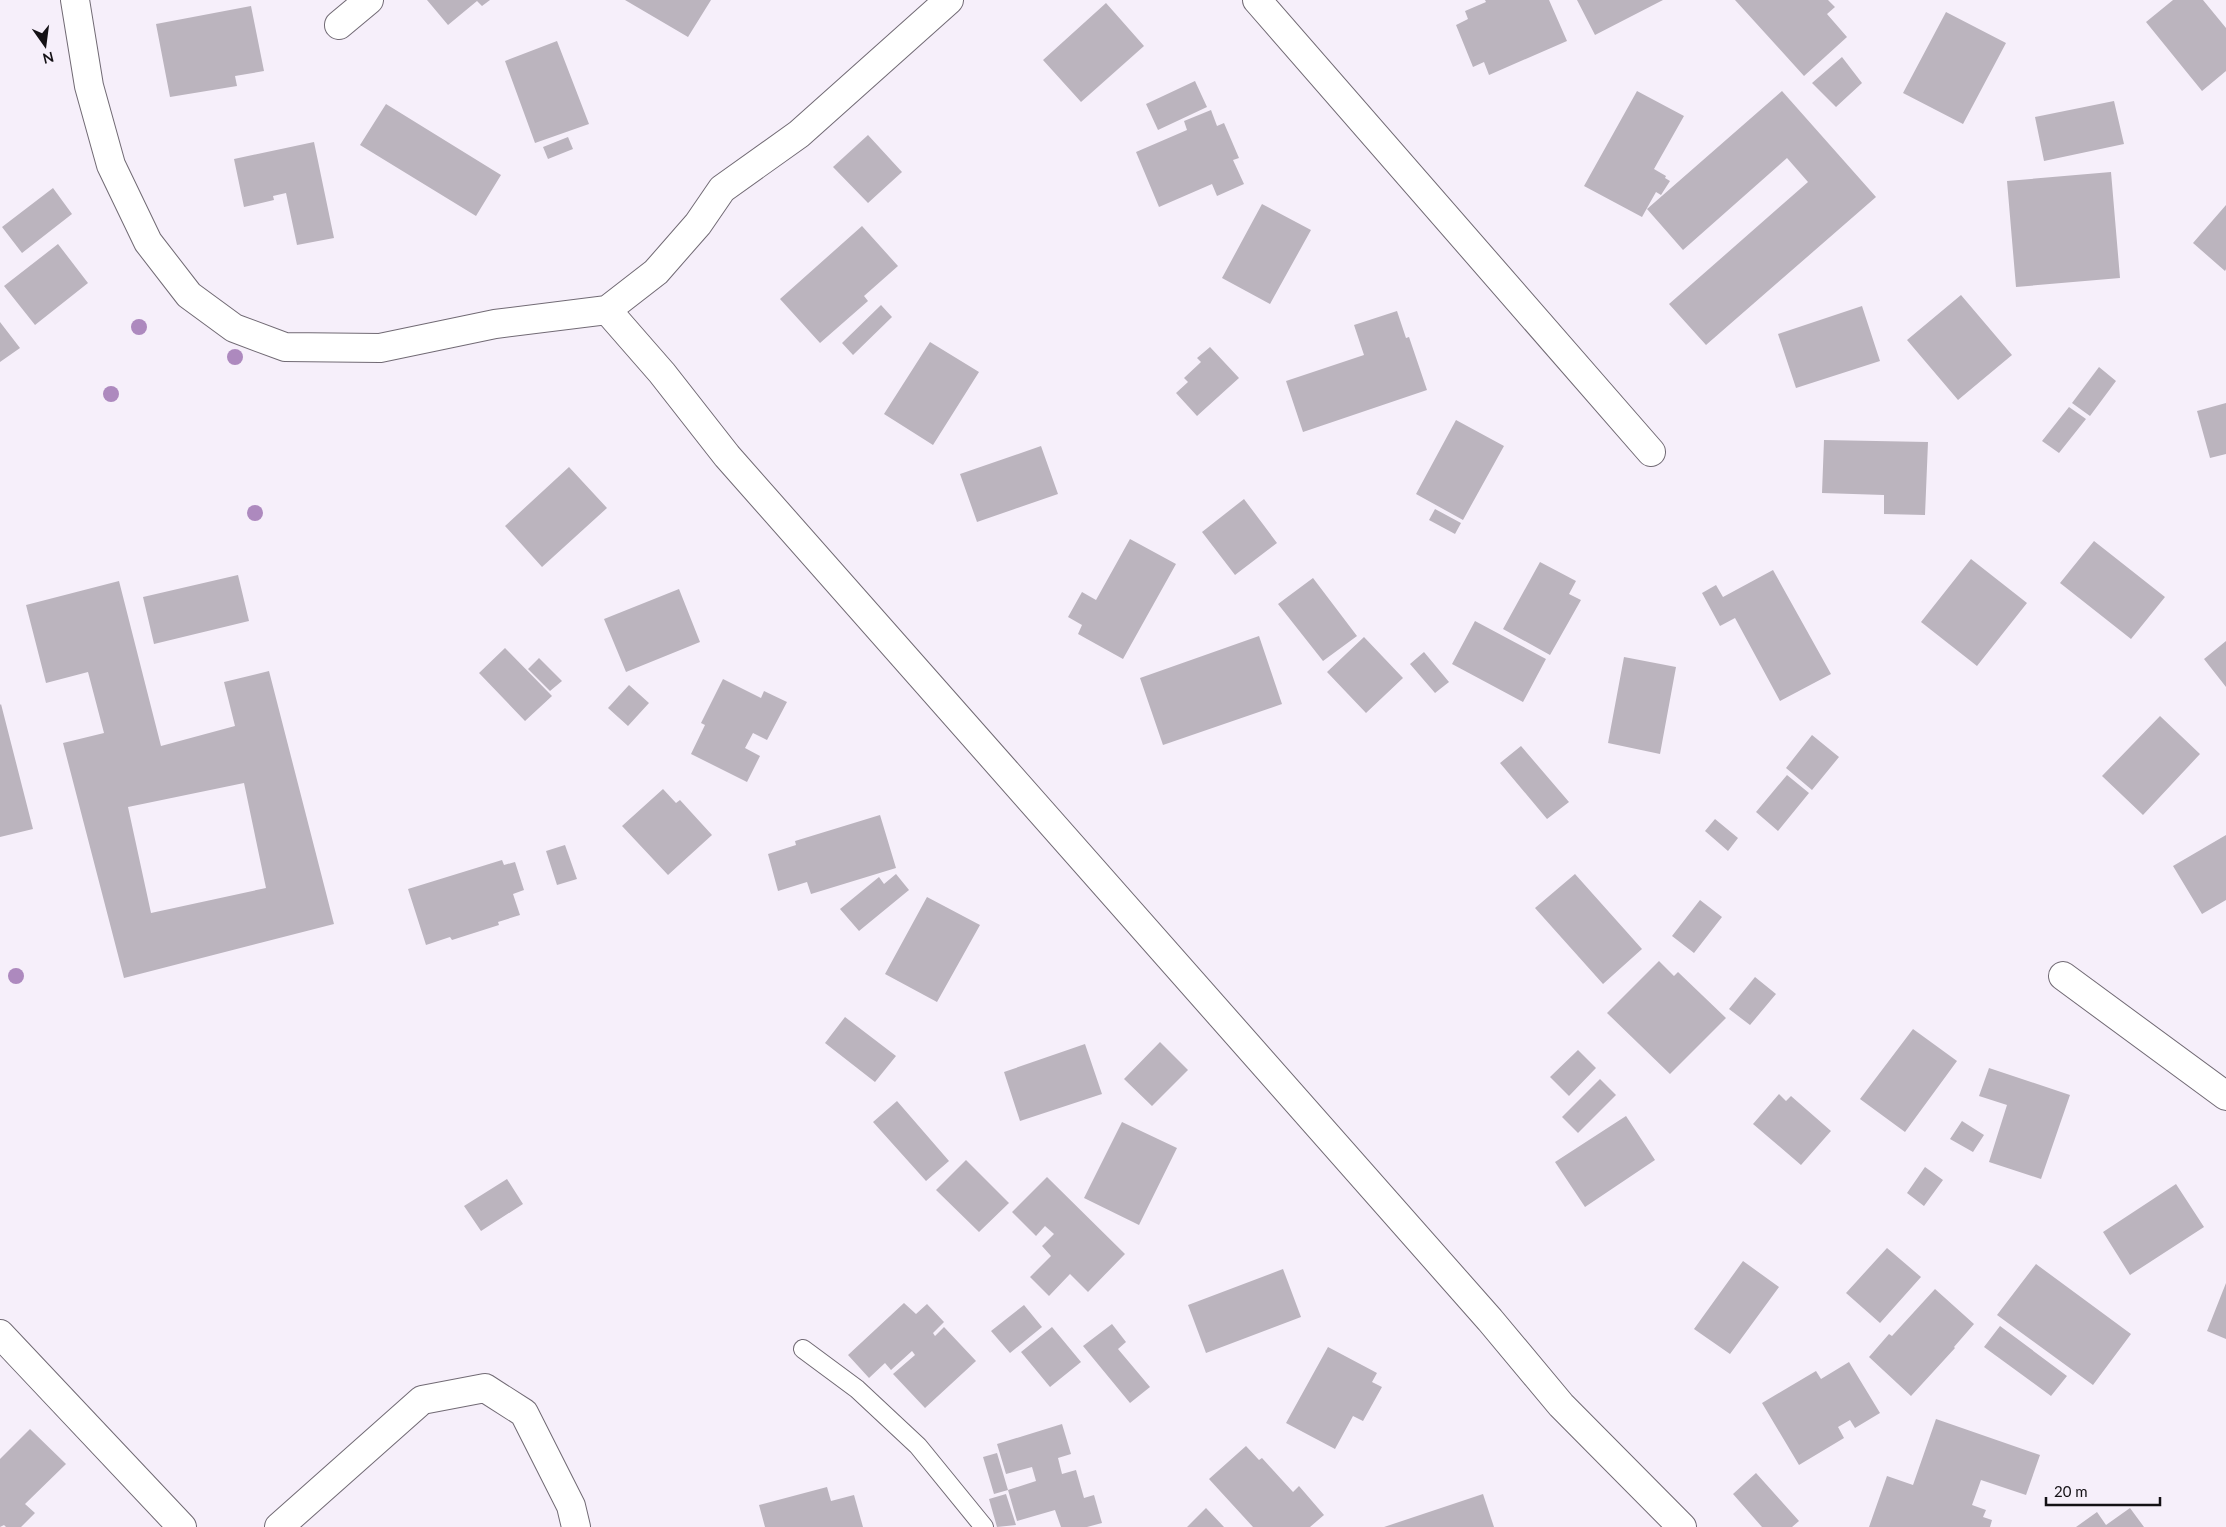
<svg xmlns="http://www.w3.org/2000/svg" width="2226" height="1527" font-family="Lato,sans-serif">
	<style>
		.building { fill: #bbb4be; fill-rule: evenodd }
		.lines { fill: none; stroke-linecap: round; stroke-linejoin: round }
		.lane-casing { stroke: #716a74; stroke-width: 20 }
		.street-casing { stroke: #716a74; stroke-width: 30 }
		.lane { stroke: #fff; stroke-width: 18 }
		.street { stroke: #fff; stroke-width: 28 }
		.tree { fill: #ad89be }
	</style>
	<rect width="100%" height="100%" fill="#f6effa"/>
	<path class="building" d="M427,0H490L482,6L477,1L448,25Z
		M625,0H711L688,37Z
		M1485,0H1549L1567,41L1489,75L1484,62L1473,67L1456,25L1468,19L1465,11L1486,2Z
		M1577,0H1663L1595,35Z
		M1735,0H1828L1835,7L1827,14L1847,37L1804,76Z
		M2173,0H2203L2226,28V71L2202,91L2146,22Z
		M1106,3L1144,46L1081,102L1043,60Z
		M251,6L264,71L235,76L237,86L170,97L156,24Z
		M1946,12L2006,43L1963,124L1903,93Z
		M557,41L589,124L535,143L505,61Z
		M1842,57L1862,83L1836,107L1812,83Z
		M1195,81L1207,107L1158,130L1146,104Z
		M1637,91L1684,116L1654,169L1666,176L1665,178L1670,181L1661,195L1656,192L1642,217L1584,186Z
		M1782,91L1876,197L1706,345L1669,304L1808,182L1787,158L1683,250L1647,209Z
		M2114,101L2124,144L2044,161L2035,117Z
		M386,104L501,175L476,216L360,145Z
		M1211,110L1217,126L1224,123L1239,158L1233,160L1244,184L1217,196L1212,184L1159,207L1136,152L1187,130L1184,121Z
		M868,135L902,172L868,203L833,167Z
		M568,137L573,149L548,159L543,147Z
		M314,142L334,238L297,245L286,193L273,196L274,200L244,207L234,159Z
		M2111,172L2120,278L2016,287L2007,181Z
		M53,188L72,214L22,253L2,227Z
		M1262,204L1311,230L1270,304L1222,278Z
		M2226,205V269L2225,271L2193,243Z
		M862,226L898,266L864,296L868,301L820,343L780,299Z
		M58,244L88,283L35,325L4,286Z
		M1961,295L2012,355L1958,400L1907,340Z
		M881,305L892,317L853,355L842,343Z
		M1862,306L1880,361L1796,388L1778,334Z
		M1397,311L1406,338L1409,337L1427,390L1303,432L1286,381L1364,355L1354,325Z
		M0,322L20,348L0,362Z
		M930,342L979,372L933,445L884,414Z
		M1210,347L1239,378L1197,416L1176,393L1188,382L1184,378L1201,362L1197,358Z
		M2099,367L2116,381L2090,416L2072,403Z
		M2226,403V454L2210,458L2197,411Z
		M2069,407L2086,419L2059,453L2042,441Z
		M1456,420L1504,446L1463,520L1416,494Z
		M1824,440L1928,442L1925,515L1884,514V495L1822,493Z
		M1041,446L1058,494L977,522L960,474Z
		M569,467L607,508L542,567L505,526Z
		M1244,499L1277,543L1235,575L1202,532Z
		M1435,509L1461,523L1455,534L1429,520Z
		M1130,539L1176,564L1123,659L1078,634L1082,625L1068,617L1082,592L1096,600Z
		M2094,541L2165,597L2131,639L2060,583Z
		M1971,559L2027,603L1977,666L1921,622Z
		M1540,562L1576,581L1569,594L1581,600L1550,655L1503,629Z
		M1773,570L1831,674L1780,701L1735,618L1720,626L1702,593L1716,585L1723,597Z
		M238,575L249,621L154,644L143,597Z
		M1313,578L1357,636L1323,661L1278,604Z
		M119,581L161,746L235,726L224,682L269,671L334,924L124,978L63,743L104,733L88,672L46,683L26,605ZM244,783L266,888L151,913L128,807Z
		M679,589L700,642L626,672L604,619Z
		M1475,621L1546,659L1523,702L1452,664Z
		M1259,636L1282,704L1163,745L1140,678Z
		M1364,637L1403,678L1366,713L1327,672Z
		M2226,641V687L2204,659Z
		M505,648L552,696L525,721L479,673Z
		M1424,652L1449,682L1435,693L1410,664Z
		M1624,657L1676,667L1660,754L1608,743Z
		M539,658L562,681L550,691L528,669Z
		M723,679L761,698L764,691L787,702L767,740L753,733L745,748L760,756L747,782L691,754L705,725L701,723Z
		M629,685L649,703L628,726L608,708Z
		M1,704L33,829L0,837V705Z
		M2160,716L2200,754L2143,815L2102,776Z
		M1812,735L1839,757L1812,790L1786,768Z
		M1521,746L1569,802L1547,819L1500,763Z
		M1787,775L1809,793L1778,831L1756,812Z
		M663,789L676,803L680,800L712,835L668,875L622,826Z
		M880,815L896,868L811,894L807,882L778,891L768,854L796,845L795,841Z
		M1715,819L1738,838L1728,851L1705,831Z
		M2226,835V900L2202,914L2173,866Z
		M565,845L577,879L557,885L546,851Z
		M502,860L504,865L515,862L524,890L513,894L520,915L498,922L499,925L452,940L450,937L426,945L408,889Z
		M896,874L909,890L859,931L840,909L879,877L884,884Z
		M1575,874L1642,949L1603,984L1535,908Z
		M927,897L980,925L937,1002L885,974Z
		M1700,900L1722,917L1694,953L1672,936Z
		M1659,961L1674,976L1678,972L1726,1018L1670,1074L1607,1013Z
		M1755,977L1776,994L1750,1025L1729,1009Z
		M845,1017L896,1056L875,1082L825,1043Z
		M1913,1029L1957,1061L1905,1132L1860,1099Z
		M1160,1042L1188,1070L1152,1106L1124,1079Z
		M1085,1044L1102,1094L1020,1121L1004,1072Z
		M1578,1050L1596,1068L1569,1096L1550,1077Z
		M1989,1068L2070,1095L2041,1179L1989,1162L2007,1105L1979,1096Z
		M1600,1079L1616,1095L1578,1133L1562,1117Z
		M1779,1094L1786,1101L1791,1096L1831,1131L1801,1165L1753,1124Z
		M897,1101L949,1161L926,1181L873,1122Z
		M1626,1116L1655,1160L1585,1207L1555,1162Z
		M1962,1121L1984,1135L1973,1152L1950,1139Z
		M1122,1122L1177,1148L1139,1225L1084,1198Z
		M966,1160L1009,1203L979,1232L936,1190Z
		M1925,1167L1943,1180L1924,1206L1907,1193Z
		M1047,1177L1125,1254L1088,1292L1070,1274L1049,1296L1030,1277L1051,1256L1042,1246L1054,1234L1045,1226L1036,1236L1012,1212Z
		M507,1179L523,1204L481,1231L464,1206Z
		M2176,1184L2204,1227L2130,1275L2103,1232Z
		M1887,1248L1921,1277L1880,1323L1846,1293Z
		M1743,1261L1779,1287L1730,1354L1694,1329Z
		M2036,1264L2131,1334L2093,1385L1997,1315Z
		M1283,1269L1301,1317L1206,1353L1188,1305Z
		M2226,1283V1339L2207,1331Z
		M1935,1289L1974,1324L1954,1347L1955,1348L1911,1396L1869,1357L1889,1334L1892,1336Z
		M904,1303L916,1314L927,1304L944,1322L933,1333L935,1336L944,1327L976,1361L925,1408L893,1374L915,1355L912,1351L891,1370L885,1363L869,1378L848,1355Z
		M1024,1305L1042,1327L1010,1353L991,1331Z
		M1112,1324L1126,1342L1118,1349L1150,1387L1130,1403L1083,1346Z
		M2000,1326L2067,1376L2051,1396L1984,1347Z
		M1052,1327L1081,1362L1050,1387L1021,1352Z
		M1328,1347L1377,1373L1372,1382L1382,1387L1363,1421L1353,1416L1335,1449L1286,1423Z
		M1849,1362L1880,1413L1855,1428L1850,1420L1838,1427L1844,1438L1799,1465L1762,1403L1816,1371L1821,1379Z
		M1936,1419L2040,1455L2026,1495L1981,1480L1972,1505L1986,1510L1983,1517L1992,1520L1990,1527H1869L1887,1476L1913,1485Z
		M1062,1424L1071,1454L1058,1458L1062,1474L1076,1470L1084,1498L1094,1495L1102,1523L1087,1527H1061L1055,1510L1017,1521L1008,1490L994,1494L983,1457L997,1453L1008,1490L1036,1481L1032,1467L1006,1474L997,1444Z
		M30,1429L66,1464L25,1504L35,1513L21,1527H6L4,1525L0,1527V1459Z
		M1246,1446L1259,1460L1262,1458L1293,1492L1299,1486L1324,1515L1310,1527H1253L1209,1479Z
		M1756,1473L1799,1521L1792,1527H1762L1733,1494Z
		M827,1487L831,1501L854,1495L863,1527H765L759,1505Z
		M1006,1494L1016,1525L997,1527L989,1499Z
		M1483,1494L1494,1527H1384Z
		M1206,1508L1224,1527H1187Z
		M2130,1508L2144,1527H2076L2097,1512L2106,1525Z"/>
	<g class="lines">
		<g class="lane-casing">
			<path id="lane" d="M803,1349L857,1389L918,1446L984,1527"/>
		</g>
		<g class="street-casing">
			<path id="street" d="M75,0L89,86L111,165L148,242L189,295L234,328L285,347L380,348L495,324L607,310
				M949,0L799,134L722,189L698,224L656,272L607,310L662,373L727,456L1490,1320L1561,1405L1682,1527
				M1257,0L1651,452
				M339,25L369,0
				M2063,976L2226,1096
				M0,1334L182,1527
				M279,1527L422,1400L485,1388L524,1413L571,1506L576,1527"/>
		</g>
		<use href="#lane" class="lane"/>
		<use href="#street" class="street"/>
	</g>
	<g class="tree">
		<circle cx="139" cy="327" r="8"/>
		<circle cx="235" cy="357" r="8"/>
		<circle cx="111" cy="394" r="8"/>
		<circle cx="255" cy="513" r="8"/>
		<circle cx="16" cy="976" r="8"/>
	</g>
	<g transform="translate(45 45) rotate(166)" stroke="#f6effa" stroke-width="4" paint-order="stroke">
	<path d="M0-4L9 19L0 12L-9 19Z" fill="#141115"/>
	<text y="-8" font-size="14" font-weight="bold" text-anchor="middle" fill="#141115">N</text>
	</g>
	<path d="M2046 1497v8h114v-8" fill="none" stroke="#141115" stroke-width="2.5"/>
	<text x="2054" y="1497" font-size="15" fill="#141115" stroke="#f6effa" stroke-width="4" paint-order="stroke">20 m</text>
</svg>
